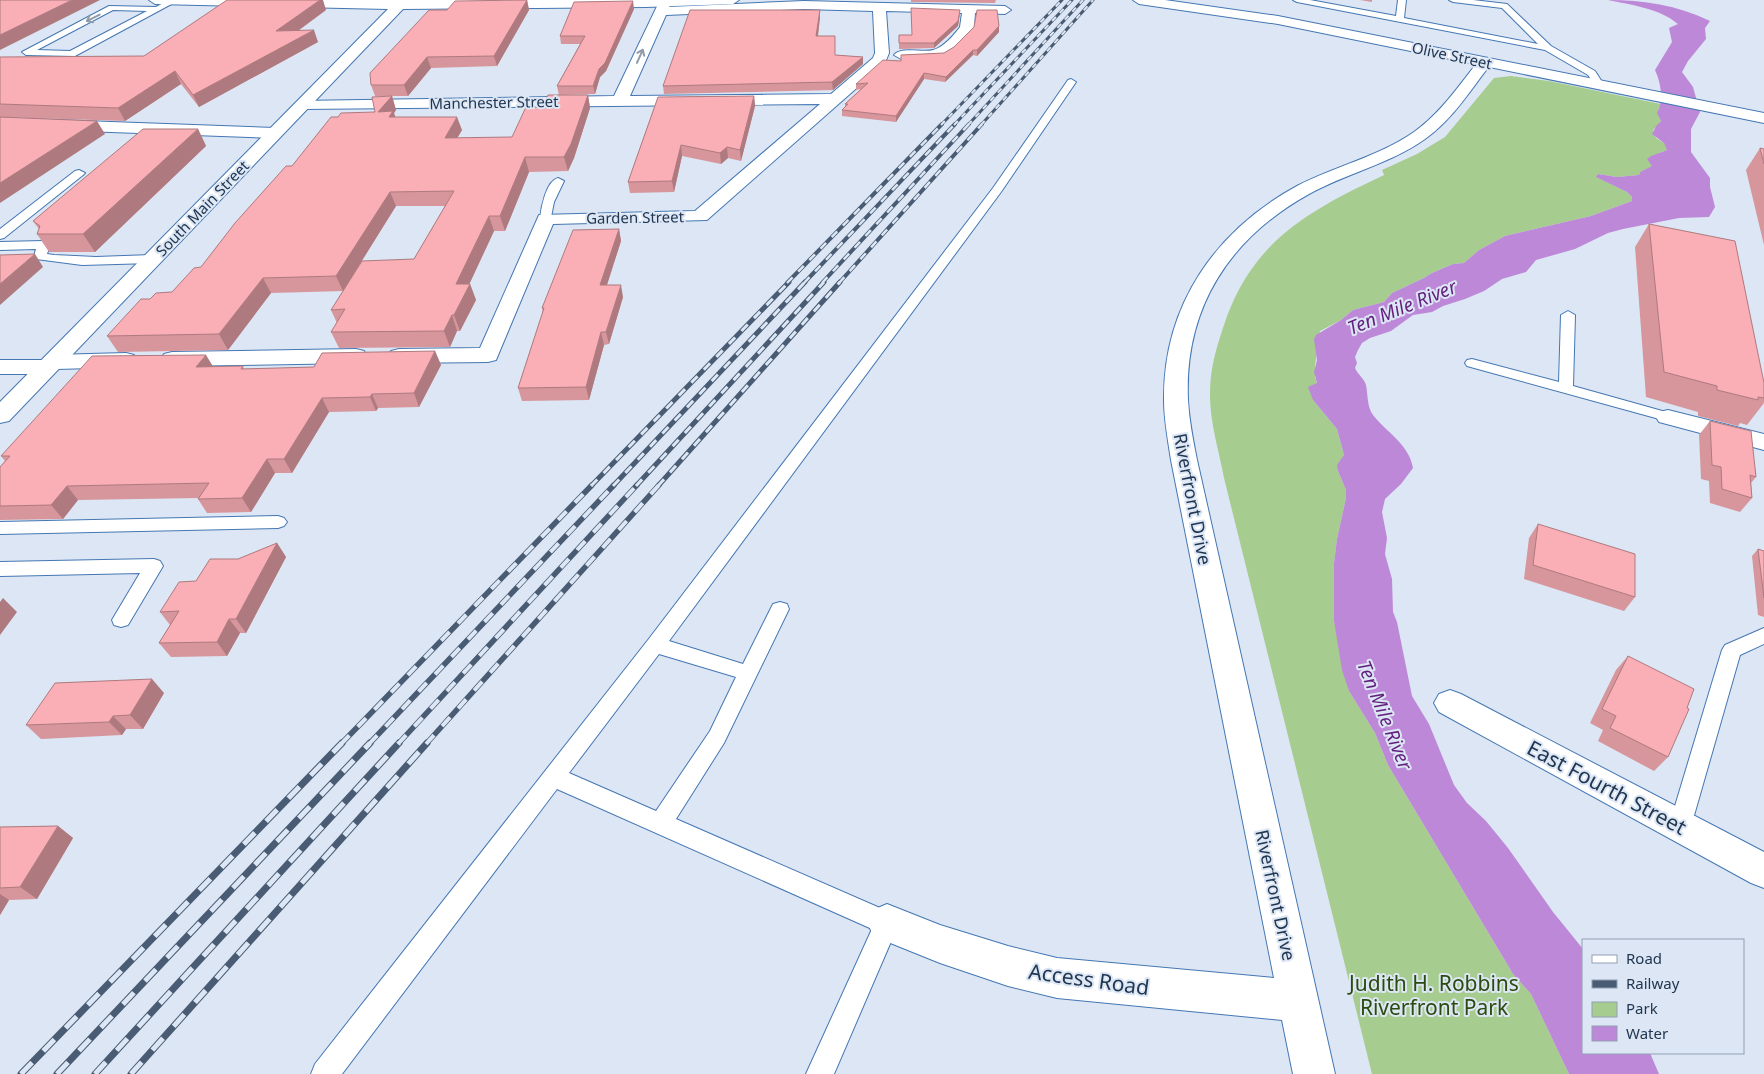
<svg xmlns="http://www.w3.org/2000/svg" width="1764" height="1074" font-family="'Noto Sans',sans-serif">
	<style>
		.green { fill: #a7cc8f }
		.water { fill: #bd88d8 }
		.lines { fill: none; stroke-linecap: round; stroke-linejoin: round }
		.service-casing { stroke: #4477b3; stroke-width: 2 }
		.minor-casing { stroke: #4477b3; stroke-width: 2 }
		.secondary-casing { stroke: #4477b3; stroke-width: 2 }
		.service { fill: #fff; fill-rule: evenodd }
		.minor { fill: #fff; fill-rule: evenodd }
		.secondary { fill: #fff; fill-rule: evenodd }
		.rail-far4-casing { stroke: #495c73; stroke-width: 3 }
		.rail-far3-casing { stroke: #495c73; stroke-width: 4 }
		.rail-far2-casing { stroke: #495c73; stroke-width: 5 }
		.rail-far1-casing { stroke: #495c73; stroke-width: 5.5 }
		.rail-casing { stroke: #495c73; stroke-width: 7 }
		.rail-far4 { stroke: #dce6f4; stroke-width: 2; stroke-dasharray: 5.5; stroke-linecap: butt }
		.rail-far3 { stroke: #dce6f4; stroke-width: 2.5; stroke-dasharray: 8; stroke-linecap: butt }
		.rail-far2 { stroke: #dce6f4; stroke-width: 3; stroke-dasharray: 9; stroke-linecap: butt }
		.rail-far1 { stroke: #dce6f4; stroke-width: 4; stroke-dasharray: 12; stroke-linecap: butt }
		.rail { stroke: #dce6f4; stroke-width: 5; stroke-dasharray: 16; stroke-linecap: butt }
		.wall { fill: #d6969c; fill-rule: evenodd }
		.shaded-wall { fill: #ae7a7f }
		.building { fill: #f9afb5; stroke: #ae7a7f }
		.oneway { stroke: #909ba8 }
		.labels { text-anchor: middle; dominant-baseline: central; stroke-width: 4; stroke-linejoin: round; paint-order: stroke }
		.far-street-label { font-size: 15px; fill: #213751; stroke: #dce6f4 }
		.street-label { font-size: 18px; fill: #213751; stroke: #dce6f4 }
		.water-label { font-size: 19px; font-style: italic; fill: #621f7e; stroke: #dce6f4 }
		.near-street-label { font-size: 21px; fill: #213751; stroke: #dce6f4 }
		.near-park-label { font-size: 21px; fill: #2a4a0e; stroke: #dce6f4 }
	</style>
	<rect width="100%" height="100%" fill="#dce6f4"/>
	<path class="green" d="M1511,76L1549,81L1661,104L1658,111L1661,121L1653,130L1656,138L1664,143L1667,147V150L1659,153L1653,166L1640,172L1639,175L1617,177L1598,174L1597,177L1627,192L1632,197V201L1591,216L1505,236L1479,250L1464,263L1453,264L1432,273L1424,278L1392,293L1384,302L1353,310L1341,320L1320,331L1315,366V377L1317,383L1313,400L1337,429L1344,455L1338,471L1346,490V498L1337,539L1334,563V621L1349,691L1375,733L1388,765L1513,974L1531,994L1569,1074H1372L1224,478C1219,451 1210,423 1210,395C1210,370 1215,352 1223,328C1250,243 1306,212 1382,176L1384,175L1382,170L1417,154L1445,137L1494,78Z"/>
	<path class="water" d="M1608,0C1643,0 1677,5 1710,21L1705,28L1706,39L1688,61L1682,72L1693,87L1700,112L1691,129V152L1710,178V187L1715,207L1709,217L1679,218L1623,229L1608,233L1575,249L1536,260L1526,272L1502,279L1484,291L1465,299L1443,306L1432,312L1413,315L1391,331L1370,338L1362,343L1358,350L1355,357L1357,363L1355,368C1358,375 1364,378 1366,385C1368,395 1367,407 1373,415C1387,433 1409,444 1413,468L1401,484L1385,499L1382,512L1387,538L1385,554L1392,579L1393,612L1397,622L1412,696L1429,724L1454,785L1467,803L1486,821L1508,848L1553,912L1583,949V1053H1650L1659,1074H1569L1531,994L1513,974L1388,765L1375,733L1349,691L1342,670L1334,621V563L1337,539L1346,498V490L1338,471L1337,465L1344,455L1337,429L1313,400L1308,387L1317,383L1314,372L1317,360L1314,339L1316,335L1341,320L1353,310L1384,302L1392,293L1424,278L1432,273L1453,264L1464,263L1479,250L1505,236L1591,216L1632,201V197L1627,192L1596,177L1598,174L1617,177L1639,175L1640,172L1652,166L1647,159L1651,156L1667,150L1664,143L1652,134L1656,126L1661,121L1657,113C1664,101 1661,83 1655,70L1672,42L1669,28L1678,24C1659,8 1631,5 1608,0Z"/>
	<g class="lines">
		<g class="service-casing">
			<path id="service" d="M169,0L177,1L75,56L26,55L22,52L109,6L156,7ZM113,10L147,11L70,51L37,50Z
				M1293,0H1310L1396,16L1398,0H1406L1404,18L1538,44L1502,8L1453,2L1449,0H1473L1507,4L1551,46L1595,71L1604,85L1602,87H1596L1588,75L1545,50L1297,2Z
				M1071,79L1076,82L1001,192L669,641L743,664L773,604L780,602L787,604L789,609L724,743L676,819L896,915L899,923L834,1074H806L872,929L557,789L342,1074H311L315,1064L648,640L993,188L1068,80ZM659,654L736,677L710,731L656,811L569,773Z
				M79,170L85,173L83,175L4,238L0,239V229L75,171Z
				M558,178L564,181L554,202L550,222H542L540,219C541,208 546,181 558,178Z
				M44,241L50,245L47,254L54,255L96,257L152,255L158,259L152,263L82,265L36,259L34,256L36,249L0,250V242Z
				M1568,311L1575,315L1573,386L1673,414L1676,417L1673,420H1663L1467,366L1465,363L1467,360L1472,359L1559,382L1561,315Z
				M278,516L284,518L287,522L284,526L278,528L0,534V522Z
				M154,559L160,561L163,566L128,625L121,627L114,625L112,620L140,573L0,576V562Z
				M1764,628V644L1740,655L1691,826L1688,833L1680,836L1672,833L1669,826L1722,650L1725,645Z"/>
		</g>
		<g class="minor-casing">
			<path id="minor" d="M660,0H672L669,7L804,1L1005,6L1011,10L1005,14L975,13L974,28L950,52L923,59H901L894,55C901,46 922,53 933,50C944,47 953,36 960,27L962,13L886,11L889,53L885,63L707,220L553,224L496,360L488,362L399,363L391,361L388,356L391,351L399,349L480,348L539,215L695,211L820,104L303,109L298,107L295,104L298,101L614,96ZM804,9L873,11L875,53L873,58L831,94L630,96L666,15Z
				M1485,58L1490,59L1492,62L1490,65C1470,91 1452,120 1425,139C1390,164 1347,173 1309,194C1230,238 1184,307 1188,400C1189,420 1193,440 1197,460L1335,1074H1293L1282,1020L1057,998L1008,986L940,963L873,936L868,923L873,910L887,904L940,925L1008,946L1057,958L1274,978L1171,460C1168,440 1164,420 1164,400C1163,305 1216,230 1297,186C1335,166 1378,157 1414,132C1441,113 1460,84 1480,59Z
				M0,118L275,128L281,130L283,133L281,136L275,138L0,128Z
				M356,349L364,351L367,356L364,361L356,363L172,366L164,364L161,359L164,354L172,352Z
				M126,353L134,355L137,360L134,365L126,367L57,369L55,372L47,374H0V360H43L45,357L53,355Z
				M1668,410L1764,434V450L1659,422L1656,417L1659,412Z
				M1450,690L1461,694L1764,852V888L1751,883L1439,712L1434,703L1439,694Z"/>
		</g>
		<g class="secondary-casing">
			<path id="secondary" d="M149,0H739L733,4L646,7L403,9L9,421L0,423V402L388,9L155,4Z
				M1133,0H1165L1278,16L1764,113V123L1278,24L1139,4Z"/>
		</g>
		<use href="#service" class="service"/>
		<use href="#minor" class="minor"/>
		<use href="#secondary" class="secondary"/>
		<g class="rail-far4-casing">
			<path id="rail-far4" d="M941,125L1062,0
				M954,125L1072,0
				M968,125L1083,0
				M981,125L1093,0"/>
		</g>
		<g class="rail-far3-casing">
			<path id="rail-far3" d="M787,283L942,124
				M804,283L955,124
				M822,283L969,124
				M839,283L982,124"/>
		</g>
		<g class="rail-far2-casing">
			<path id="rail-far2" d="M591,486L789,282
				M613,486L805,282
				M636,486L824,282
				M658,486L840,282"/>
		</g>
		<g class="rail-far1-casing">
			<path id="rail-far1" d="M341,744L592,485
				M369,744L614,485
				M398,744L637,485
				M426,744L659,485"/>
		</g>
		<g class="rail-casing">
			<path id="rail" d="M21,1074L342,743
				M57,1074L370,743
				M95,1074L399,743
				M131,1074L427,743"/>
		</g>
		<use href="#rail-far4" class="rail-far4"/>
		<use href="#rail-far3" class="rail-far3"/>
		<use href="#rail-far2" class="rail-far2"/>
		<use href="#rail-far1" class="rail-far1"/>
		<use href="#rail" class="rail"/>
	</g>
	<path class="wall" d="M527,0L529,10L497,66L431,68L408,96H375L371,85L447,10Z
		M911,0H996L995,3L911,2Z
		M1360,0H1372V2Z
		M634,9L606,71L600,77L595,94L559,95L557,86L580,44H561L560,36Z
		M326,10L298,31L318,42L199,107L181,84L125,121L0,117V57L144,56Z
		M820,10V17L818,36L835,55L863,57V64L833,90L664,94L663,86Z
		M960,15L958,26L934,48L899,49V35H912Z
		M999,26V32L977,56L973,55L945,82L924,79L896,122L842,116V110L845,108V104L861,89L856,90V84L901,61V55L944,53L954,47Z
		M588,95L590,108L574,158L568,171L529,172L505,231H494L469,284H470L476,300L460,331H457L450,347L339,348L331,332L337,323L331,310L343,291L271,293L228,350L118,352L107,336L150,299L172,292L201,267L292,166L375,112L392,96L396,110L394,113L395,117L462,130L457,138L512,137L542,107ZM396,206H445L414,259L348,283Z
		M754,96L755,106L741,161L728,158L721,164L682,156L674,192L630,193L628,182L658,97Z
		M198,129L206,146L95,252H49L37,234L39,229L33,221Z
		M1760,148L1764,149V245L1746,170Z
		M1649,224L1764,383V403L1747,425L1740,423L1738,426L1698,416V412L1646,397L1635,247Z
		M619,229L621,241L607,285L623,297L609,344L604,345L589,400L522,401L518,388L543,313L542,308Z
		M435,351L441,365L419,407L378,408L376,411L329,412L292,473H275L251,512L207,513L198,499L199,498L78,500L63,519L0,520V467L5,461L1,456L213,367L243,366L244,369L314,367Z
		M1710,421L1756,477L1751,483L1752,498L1740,512L1710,503L1709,481L1701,479L1699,435Z
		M1538,524L1635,597L1624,611L1524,579L1529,538Z
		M277,543L286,557L246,633H240L227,656L171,657L159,643L170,625L160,612L196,581L238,559Z
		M1758,549L1764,551V617L1758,615L1752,556Z
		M1628,656L1668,757L1654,771L1598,741L1603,730L1590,723L1616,670Z
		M164,693L143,729H126L122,735L41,739L26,725Z
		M58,826L73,838L37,899L9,900L0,915V827Z"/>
	<path class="shaded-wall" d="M72,0H100L0,50V35Z
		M320,0H323L326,10L281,43L276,31Z
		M527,0L529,10L497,66L494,56Z
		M633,1L634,9L606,71L600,77L595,94L593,86L599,69Z
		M820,10V17L817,43L816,36Z
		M960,10L958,26L934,48V43Z
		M999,26V32L977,56V50Z
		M314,30L318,42L199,107L193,95Z
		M973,50V55L945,82L946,77Z
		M427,57L431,68L408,96L404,85Z
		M863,57V64L833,90L832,82Z
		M175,71L181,84L125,121L118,108Z
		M924,73V79L896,122V116Z
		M588,95L590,108L574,158L568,171L564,157Z
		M392,96L396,110L394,113L398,125L378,112Z
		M754,96L755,106L741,161L740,150Z
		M457,117L462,130L449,152L445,138Z
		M97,121L105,134L0,203V183Z
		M198,129L206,146L95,252L83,234Z
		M681,145L682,156L674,192L672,181Z
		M727,147L728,158L721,164L720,153Z
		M525,157L529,172L505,231L500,216Z
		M390,192L396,206L343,291L336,276Z
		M489,216L494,231L462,300L456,284Z
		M619,229L621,241L603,297L600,285Z
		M35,254L43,267L0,305V284Z
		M263,278L271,293L228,350L219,334Z
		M470,284L476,300L460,331L454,315Z
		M621,285L623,297L609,344L606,332Z
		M452,315L457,331L450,347L444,331Z
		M601,332L604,345L589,400L586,387Z
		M435,351L441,365L419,407L414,393Z
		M206,355L214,368L196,367Z
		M372,394L378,408L376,411L370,397Z
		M322,398L329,412L292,473L284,459Z
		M267,459L275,473L251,512L242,498Z
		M67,486L78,500L63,519L51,505Z
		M277,543L286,557L246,633L236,619Z
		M3,598L17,612L0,635V602Z
		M229,619L240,633L227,656L217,642Z
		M152,679L164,693L143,729L130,715Z
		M113,716L126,729L122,735L109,722Z
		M58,826L73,838L37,899L20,887Z
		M0,894L9,900L0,915Z"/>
	<path class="building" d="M0,0H72L0,35Z
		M227,0H320L276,31L314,30L193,95L175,71L118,108L0,104V57L144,56Z
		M527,0L494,56L427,57L404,85H371L370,73L429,10H447L455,1Z
		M633,1L605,63L599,69L593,86H557L585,36H560L574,2Z
		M911,8L960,10L958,21L934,43H899V35H912Z
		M690,10H820L816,36H835V55L863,57L832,82L663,86Z
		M977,10H997L999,26L977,50H973L946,77L924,73L896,116L842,110L848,104H845L868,83L856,84L883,60L901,61V55L944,53L954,47L974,27Z
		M548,95H588L571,144L564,157H525L500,216H489L456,284H470L454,315H452L444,331L331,332L345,309L331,310L362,261L414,259L454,191L390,192L336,276L263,278L219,334L107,336L141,299H150L156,293L172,292L194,268L201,267L235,223L286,166H292L331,117H338L341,113L375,112L372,97L392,96L378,112L393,111L389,117H457L445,138L512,137L526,107H542Z
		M754,96L740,150L727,147L720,153L681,145L672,181L628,182L658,97Z
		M0,117L97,121L0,183Z
		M143,129H198L83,234H37L40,226L33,221Z
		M1760,148L1764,149V164Z
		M1649,224L1735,241L1764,383V398L1758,397V400L1717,390V386L1664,372Z
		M619,229L600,285H621L606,332H601L586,387L518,388L544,308H542L573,230Z
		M35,254L0,284V255Z
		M435,351L414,393L372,394L370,397L322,398L284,459H267L242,498L198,499L209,483L67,486L51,505L0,506V467L10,456H1L92,356L206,355L196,367L243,366L241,369L314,367L322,353Z
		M1710,421L1751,431L1756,477L1750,475L1752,498L1722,489L1721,467L1712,465Z
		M1538,524L1635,554V597L1533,565Z
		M277,543L236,619H229L217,642L159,643L179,611L160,612L179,582L196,581L210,559H238Z
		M1758,549L1764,551V598Z
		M1628,656L1694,689L1687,708L1689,709L1668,757L1610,728L1616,716L1602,709Z
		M152,679L130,715L113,716L109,722L26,725L55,683Z
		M58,826L20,887L0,888V827Z"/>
	<defs><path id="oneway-shaft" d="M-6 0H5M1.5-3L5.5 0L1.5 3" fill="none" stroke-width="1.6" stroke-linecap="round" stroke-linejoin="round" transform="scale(1.25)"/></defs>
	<g class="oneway">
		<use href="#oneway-shaft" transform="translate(93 18) rotate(153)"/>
		<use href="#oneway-shaft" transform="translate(640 56) rotate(-66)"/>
	</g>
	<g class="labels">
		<g class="far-street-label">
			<text transform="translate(1452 55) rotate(12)">Olive Street</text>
			<text transform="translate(494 102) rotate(-1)">Manchester Street</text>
			<text transform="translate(202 208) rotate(-46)">South Main Street</text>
			<text transform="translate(635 217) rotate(-1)">Garden Street</text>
		</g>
		<g class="street-label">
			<text transform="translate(1193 499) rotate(79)">Riverfront Drive</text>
			<text transform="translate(1276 895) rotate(78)">Riverfront Drive</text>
		</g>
		<g class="water-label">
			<text transform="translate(1402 307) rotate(-22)">Ten Mile River</text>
			<text transform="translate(1385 715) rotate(68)">Ten Mile River</text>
		</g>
		<g class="near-street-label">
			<text transform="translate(1607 787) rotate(28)">East Fourth Street</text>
			<text transform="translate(1089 979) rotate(8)">Access Road</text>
		</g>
		<g class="near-park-label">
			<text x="1434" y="983">Judith H. Robbins<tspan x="1434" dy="24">Riverfront Park</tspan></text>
		</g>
	</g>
	<rect x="1582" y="939" width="162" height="115" fill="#dce6f4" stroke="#91a0b3"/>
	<rect x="1592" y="955" width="25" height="8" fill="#ffffff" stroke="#91a0b3"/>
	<text x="1626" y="964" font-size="15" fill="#213751">Road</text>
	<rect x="1592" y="980" width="25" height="8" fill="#495c73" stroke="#91a0b3"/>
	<text x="1626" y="989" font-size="15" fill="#213751">Railway</text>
	<rect x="1592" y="1002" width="25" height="15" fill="#a7cc8f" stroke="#91a0b3"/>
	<text x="1626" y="1014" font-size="15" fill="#213751">Park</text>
	<rect x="1592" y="1026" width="25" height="15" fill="#bd88d8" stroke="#91a0b3"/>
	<text x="1626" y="1039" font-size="15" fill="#213751">Water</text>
</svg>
